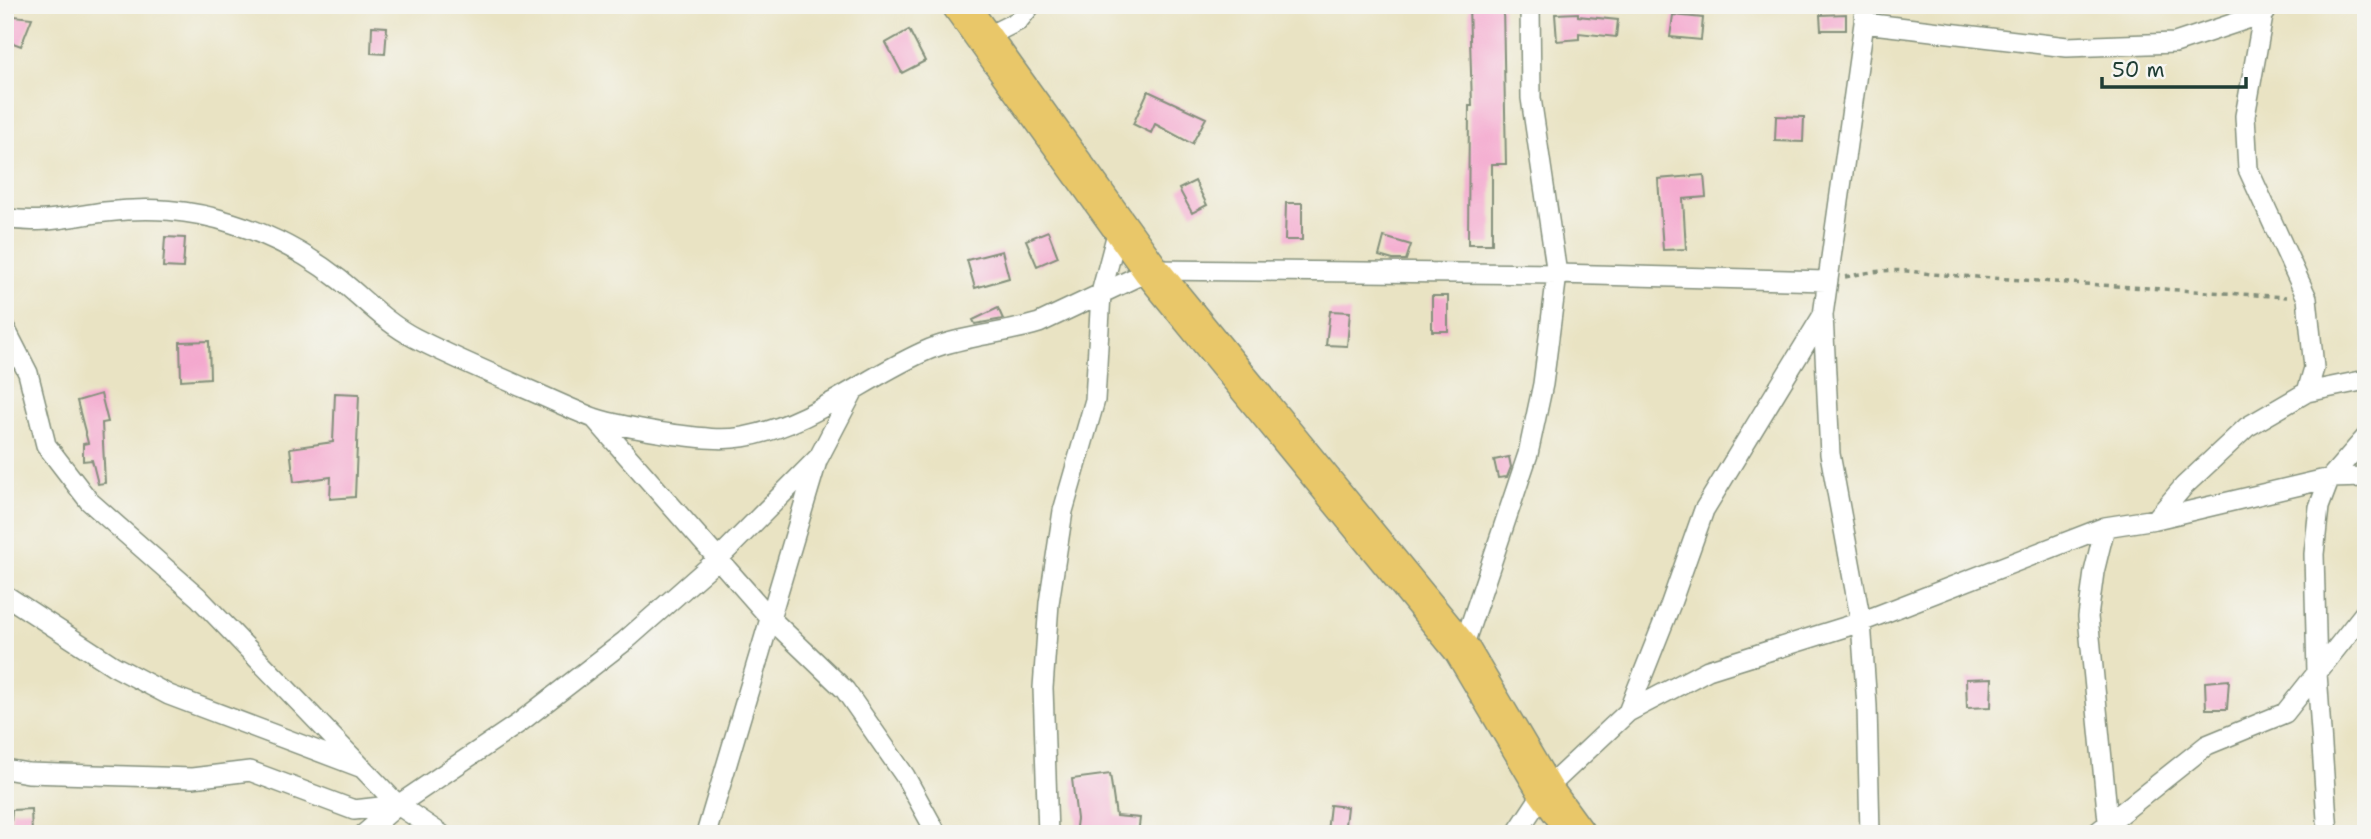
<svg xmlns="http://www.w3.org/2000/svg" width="2371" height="839" font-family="'Shantell Sans',sans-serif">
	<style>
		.building { fill: #f4a7ce }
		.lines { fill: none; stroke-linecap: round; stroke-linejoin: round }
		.street-casing { stroke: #84907c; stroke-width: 22 }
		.highway-casing { stroke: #84907c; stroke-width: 38 }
		.path { stroke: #84907c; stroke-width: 3.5; stroke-dasharray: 5 5; stroke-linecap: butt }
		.street { stroke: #fff; stroke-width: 19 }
		.highway { stroke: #e9c769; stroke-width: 35 }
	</style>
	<rect width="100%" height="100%" fill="#f6f6f2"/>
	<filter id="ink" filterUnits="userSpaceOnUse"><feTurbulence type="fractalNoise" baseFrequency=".0143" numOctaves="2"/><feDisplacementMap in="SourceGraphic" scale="14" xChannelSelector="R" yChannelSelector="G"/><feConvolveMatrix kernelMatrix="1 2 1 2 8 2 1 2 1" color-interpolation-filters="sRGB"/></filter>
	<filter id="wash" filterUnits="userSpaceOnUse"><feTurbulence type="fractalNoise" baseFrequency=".00686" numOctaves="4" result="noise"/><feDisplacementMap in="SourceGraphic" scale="28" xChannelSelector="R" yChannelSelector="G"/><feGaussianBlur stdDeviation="1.57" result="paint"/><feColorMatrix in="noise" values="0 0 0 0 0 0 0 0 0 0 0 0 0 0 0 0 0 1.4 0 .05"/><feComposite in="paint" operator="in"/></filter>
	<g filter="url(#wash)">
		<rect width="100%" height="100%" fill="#e9e3c3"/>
		<g id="blocks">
			<path class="building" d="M1469,5H1503L1506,164H1492V244H1468L1469,106H1472Z
				M1578,13V16L1618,20L1616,37L1579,33V39L1557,41L1555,14Z
				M1846,14V30H1821L1820,15Z
				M5,15L32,18L21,46L5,40Z
				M1673,15L1703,18L1701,40L1670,37Z
				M372,26L387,27L385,54L371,53Z
				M909,30L925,61L902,73L886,43Z
				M1148,91L1206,118L1192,144L1155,124L1151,133L1133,124Z
				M1776,116L1804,117L1803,142L1775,141Z
				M1704,175L1706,197L1683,199L1686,249L1663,250L1658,179Z
				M1195,181L1207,205L1192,213L1179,189Z
				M1286,203H1302V240H1285Z
				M1048,231L1058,257L1037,266L1026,240Z
				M165,237L185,238L183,268L163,267Z
				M1384,237L1411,245L1406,260H1393L1379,256Z
				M1002,251L1009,278L975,288L967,260Z
				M1432,296H1448V331H1432Z
				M998,308L1003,319L975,324L973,320Z
				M1330,311L1350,312L1347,346L1326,345Z
				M209,341L210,378L181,380L180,342Z
				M335,393L359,394L355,497L330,499L331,477L294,482L290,448L333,442Z
				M101,394L108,422L102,423L105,483L98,484L92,460L83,461V444L88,443L77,401Z
				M1509,457L1511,467L1507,477L1498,478L1494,460Z
				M1992,678L1991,707L1967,708L1966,679Z
				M2229,680L2227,709H2206L2205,682Z
				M1110,774L1116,816L1140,818L1138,834H1075L1077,819L1072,779Z
				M1330,805L1347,807L1344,834L1327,832Z
				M31,809L32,834H10L12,810Z"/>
		</g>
	</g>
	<g filter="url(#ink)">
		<use href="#blocks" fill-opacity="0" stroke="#84907c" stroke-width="2"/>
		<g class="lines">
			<g class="street-casing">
				<path id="street" d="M1865,5L1864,23L1823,315L1830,454L1861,622L1867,706L1870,834
					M1864,23L2067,47L2175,43L2265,13L2269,5
					M984,38L1018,21L1031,5
					M5,218C39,225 71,216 105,212C149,207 189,209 232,223C271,235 308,255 340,280C365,300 386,323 415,338C450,356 486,371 522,387C546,397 570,409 594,418C619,426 645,430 671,434C695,437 719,441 743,437C813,425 867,375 930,349C966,335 1003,334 1039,323L1151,270L1557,274L1826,281
					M5,328L28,373L46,445L89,501L198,597L398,805L441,834
					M2307,392L2366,380
					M594,418L770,618L845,690L905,776L937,834
					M2156,519L2330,478L2366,477
					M2105,527L2094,572L2088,617L2109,831
					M5,595L114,666L169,695L360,767
					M1462,650L1528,454L1543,384L1557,274L1531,98L1530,5
					M1628,712L1708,670L1861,622L2105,527L2156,519L2184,486L2247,427L2307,392L2314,368L2307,298L2248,169L2245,116L2265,5
					M5,769L28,773L192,778L250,771L354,810L398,805
					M364,834L398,805L519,723L625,641L718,559L819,457L854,390
					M706,834L817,461
					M1048,834L1043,688L1049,603L1063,511L1095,400L1101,293L1119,226
					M1516,834L1545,790L1628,712L1670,606L1704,510L1823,315
					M2095,834L2207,745L2285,713L2366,611
					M2328,834L2317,673L2314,554L2319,507L2330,478L2366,437"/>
			</g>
			<g class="highway-casing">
				<path id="highway" d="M960,5L1151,270L1462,650L1545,790L1577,834"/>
			</g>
			<path class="path" d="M1845,277C1878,270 1896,268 1930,274L2287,297"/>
			<use href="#street" class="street"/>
			<use href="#highway" class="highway"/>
		</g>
	</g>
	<rect width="2371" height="839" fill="none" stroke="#f6f6f2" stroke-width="28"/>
	<path d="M2102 77v10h144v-10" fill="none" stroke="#1f3d34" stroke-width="3.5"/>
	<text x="2112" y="77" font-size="21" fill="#1f3d34" stroke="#f6f6f2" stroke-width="5" paint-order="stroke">50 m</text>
</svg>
